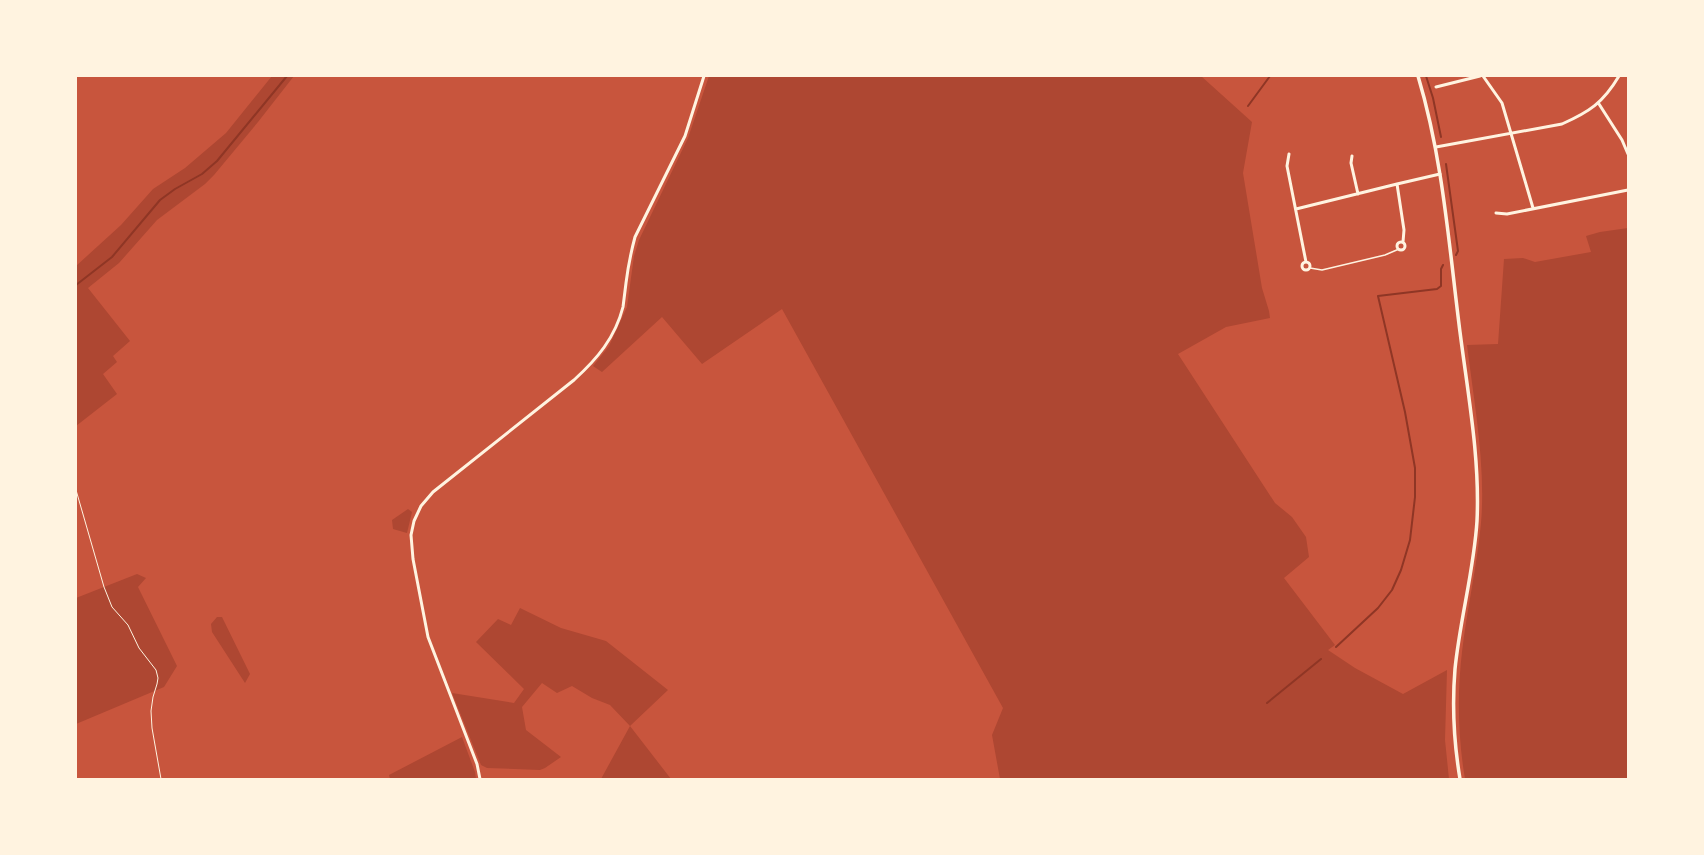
<svg xmlns="http://www.w3.org/2000/svg" width="1704" height="855" font-family="Karla,sans-serif">
	<style>
		.green { fill: #ae4732 }
		.lines { fill: none; stroke-linecap: round; stroke-linejoin: round }
		.stream { stroke: #8f3625; stroke-width: 2 }
		.path { stroke: #fff3e0; stroke-width: 1 }
		.service { stroke: #fff3e0; stroke-width: 1.5 }
		.minor { stroke: #fff3e0; stroke-width: 3 }
		.tertiary { stroke: #fff3e0; stroke-width: 3.5 }
	</style>
	<rect width="100%" height="100%" fill="#c8553d"/>
	<path class="green" d="M272,76H294L258,122L214,175L205,184L157,220L119,263L88,288L130,341L113,356L117,362L103,374L117,394L76,426V266L121,225L153,189L185,168L226,133Z
		M709,76H1201L1252,122L1243,173L1262,288L1269,311L1270,318L1226,327L1178,354L1275,503L1292,517L1306,537L1309,557L1284,578L1335,645L1328,650L1355,668L1403,694L1447,670L1445,740L1449,779H1000L992,735L1003,708L782,309L702,364L662,317L602,372L593,366L609,346L627,307L634,256L639,240L688,138Z
		M1628,228V779H1465C1458,738 1457,694 1462,652C1467,609 1477,566 1481,523C1486,466 1474,402 1467,345L1498,344L1504,259L1523,258L1535,262L1591,252L1586,236L1600,232Z
		M408,509L412,512L407,533L393,529L392,520Z
		M137,574L146,578L138,587L177,666L164,687L76,724V598Z
		M520,608L561,628L606,641L668,690L630,726L671,779H601L630,726L610,705L592,698L572,686L557,693L542,683L522,707L526,730L561,757L545,768L540,770L487,768L481,765L452,693L514,703L524,689L476,642L498,619L511,625Z
		M217,617H222L250,674L245,683L212,632L211,624Z
		M462,737L475,772L476,779H390L389,775Z"/>
	<g class="lines">
		<path class="stream" d="M1426,76L1433,98L1441,137
			M1248,106L1270,76
			M1446,164L1458,251L1456,255
			M76,285L112,257L160,200L175,189L202,174L217,161L287,76
			M1336,647L1378,608L1392,590L1401,570L1410,540L1415,497V468L1405,412L1378,296L1437,289L1441,286V269L1443,265
			M1267,703L1321,659"/>
		<path class="path" d="M76,490L104,587L112,607L128,625L139,648L156,670L158,678L157,684L153,697L151,711L152,728L161,779"/>
		<path class="service" d="M1310,268L1322,270L1385,255L1399,249"/>
		<path class="minor" d="M1483,76L1502,103L1533,208
			M1436,87L1480,76
			M1599,104L1622,140L1628,154
			M1436,147L1562,124C1589,112 1603,103 1619,76
			M1289,154L1287,166L1306,262
			M1352,156L1351,163L1358,194
			M1397,184L1404,230L1403,242
			M1296,209L1397,184L1440,174
			M1496,213L1507,214L1628,190
			M1397 246a4 4 0 1 1 8 0a4 4 0 1 1-8 0Z
			M1302 266a4 4 0 1 1 8 0a4 4 0 1 1-8 0Z
			M480,779L477,764L428,637L413,559L411,535L414,521L421,506L433,492L574,380C597,359 615,338 623,307C624,299 625,291 626,283C628,267 631,252 635,237L685,136L704,76"/>
		<path class="tertiary" d="M1418,76C1443,159 1449,246 1460,332C1468,395 1480,458 1477,521C1474,570 1460,619 1455,669C1452,705 1454,743 1460,779"/>
	</g>
	<rect width="1704" height="855" fill="none" stroke="#fff3e0" stroke-width="154"/>
</svg>
